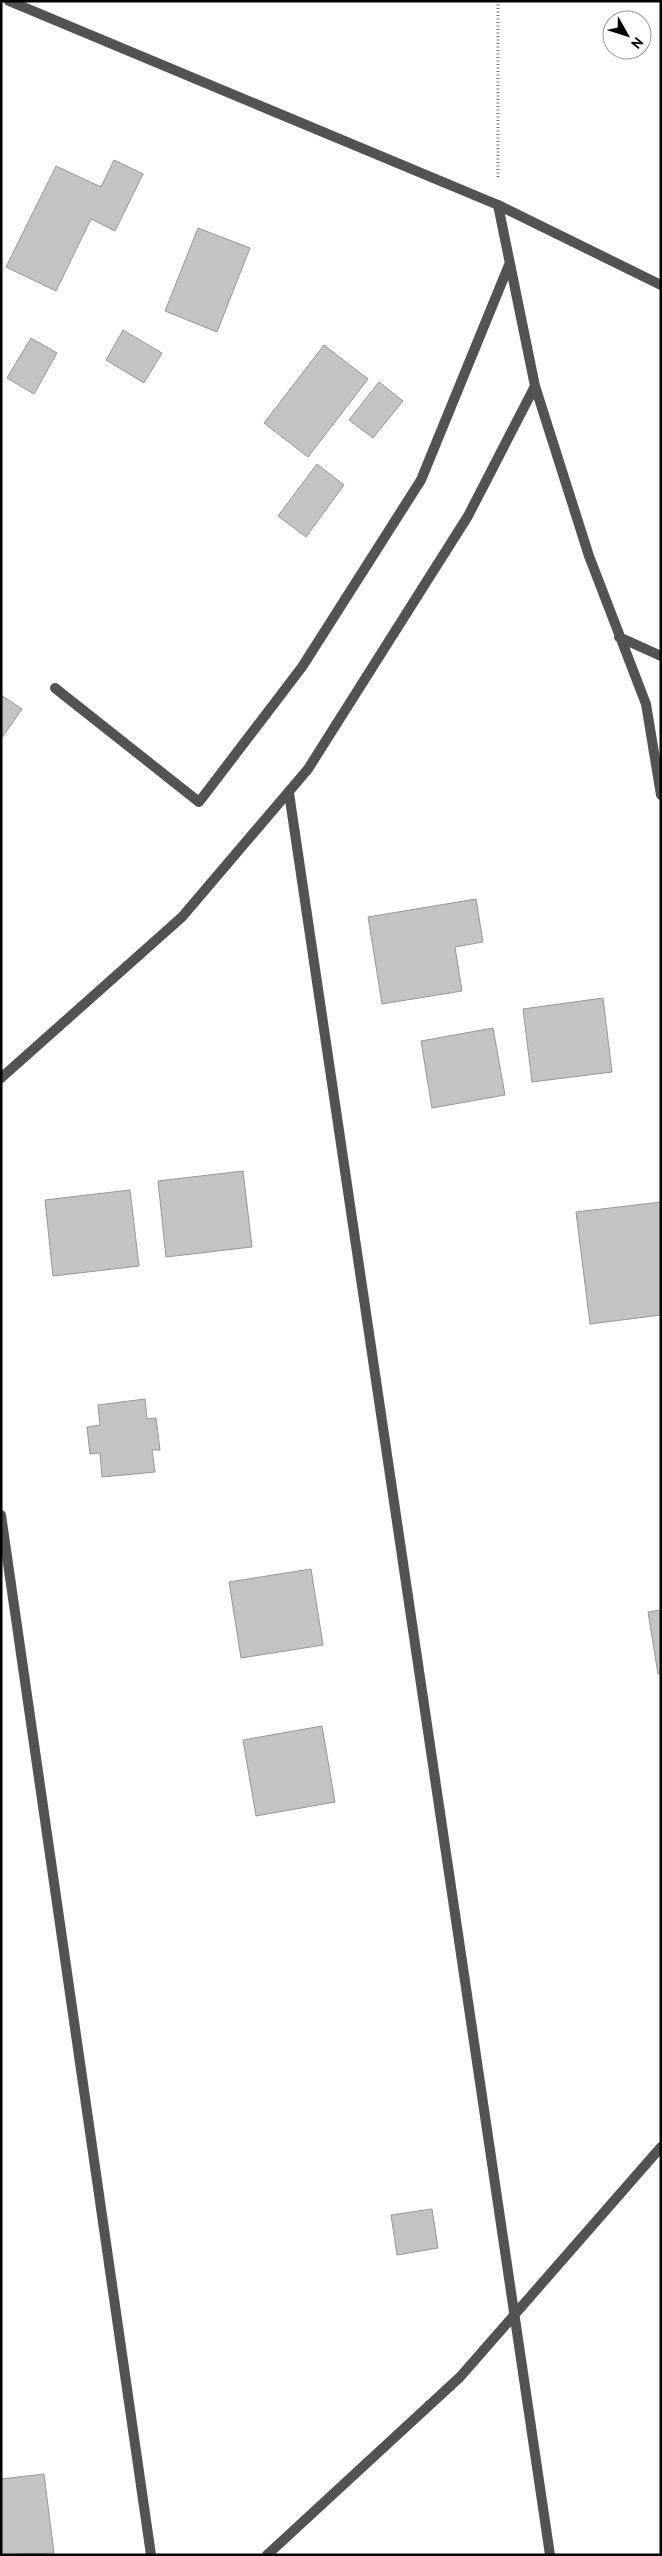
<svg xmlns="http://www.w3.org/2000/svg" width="662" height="2556" font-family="Overpass,sans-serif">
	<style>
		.building { fill: #c3c3c3; stroke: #979797 }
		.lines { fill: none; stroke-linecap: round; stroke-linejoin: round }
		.path { stroke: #757575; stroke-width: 3; stroke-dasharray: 1 2.5; stroke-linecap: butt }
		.service { stroke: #535353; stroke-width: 10 }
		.minor { stroke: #535353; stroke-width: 10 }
		.tertiary { stroke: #535353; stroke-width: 10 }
	</style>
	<rect width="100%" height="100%" fill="#fff"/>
	<path class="building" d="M114,160L143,174L115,231L91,219L56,291L6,267L56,166L101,187Z
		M198,228L250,248L217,332L165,311Z
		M123,330L162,353L144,383L106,360Z
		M31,338L57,353L34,394L7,378Z
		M324,345L368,379L308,457L264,423Z
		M379,382L403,401L373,438L349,420Z
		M317,464L344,485L306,537L278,516Z
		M1,695L22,709L1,739Z
		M476,899L483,942L455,947L462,991L382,1004L368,917Z
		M603,998L612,1072L532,1082L523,1009Z
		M493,1028L505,1095L432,1108L421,1041Z
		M243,1171L252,1247L166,1257L158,1181Z
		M130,1190L139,1266L53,1276L45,1200Z
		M661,1202V1315L590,1324L576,1212Z
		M145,1399L147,1419L156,1418L160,1450H152L155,1472L102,1477L100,1453L90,1454L87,1427L100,1425L98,1405Z
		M311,1569L323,1645L241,1658L229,1582Z
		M661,1610V1673L658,1674L648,1612Z
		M322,1726L335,1802L256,1816L243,1740Z
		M432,2209L438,2248L397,2255L391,2215Z
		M44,2474L54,2553L1,2555V2479Z"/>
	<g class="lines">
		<path class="path" d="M498,1V178"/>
		<path class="service" d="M55,688L199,802L302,667L421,480L509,265"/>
		<path class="minor" d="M498,205L535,386L589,556L646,704L661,795
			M619,637L661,656
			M289,793L550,2555
			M1,1078L182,917L308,769L468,516L535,386
			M1,1515L151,2555
			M267,2555L460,2377L661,2147"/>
		<path class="tertiary" d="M9,1L498,205L661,285"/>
	</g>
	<rect width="662" height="2556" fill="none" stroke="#000000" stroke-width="5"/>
	<g transform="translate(627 35) rotate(129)"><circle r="24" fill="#ffffff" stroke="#999999"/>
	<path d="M0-4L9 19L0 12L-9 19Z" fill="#000000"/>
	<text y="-8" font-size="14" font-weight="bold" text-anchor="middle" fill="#000000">N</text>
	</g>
</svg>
